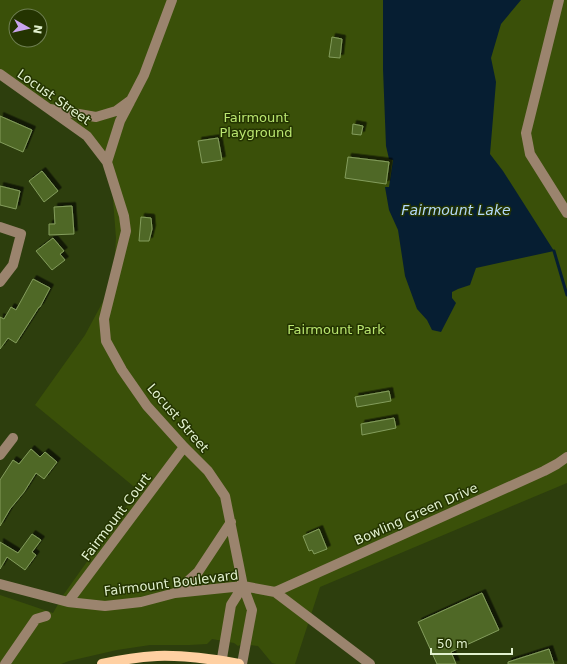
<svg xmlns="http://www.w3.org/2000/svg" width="567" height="664" font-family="'DejaVu Sans',sans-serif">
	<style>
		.green { fill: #3a5009; fill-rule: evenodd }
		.water { fill: #061e32 }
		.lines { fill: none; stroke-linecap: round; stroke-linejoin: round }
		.stream { stroke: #061e32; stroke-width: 3 }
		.building { fill: #506727; stroke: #839d5c; filter: url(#shadow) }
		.minor { stroke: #9b846e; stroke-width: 10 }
		.major { stroke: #ffd0a2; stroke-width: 10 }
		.labels { text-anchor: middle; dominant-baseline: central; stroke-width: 3; stroke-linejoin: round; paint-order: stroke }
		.street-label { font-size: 13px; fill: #e2f1cf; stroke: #243401 }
		.park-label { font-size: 13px; fill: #bae670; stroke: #243401 }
		.water-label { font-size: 14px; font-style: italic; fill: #b3d8fb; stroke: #243401 }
	</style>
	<defs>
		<filter id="shadow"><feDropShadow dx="3.5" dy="-3.5" stdDeviation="0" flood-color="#0009"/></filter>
	</defs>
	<rect width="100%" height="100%" fill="#2d3e0d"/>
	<path class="green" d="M0,0H567V483L320,587L295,664H276L272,663L258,646L242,644L238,646L234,643L212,639L207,644L189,645H150L117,650L69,661L61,664H0V595L53,613L64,594L138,490L35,405L85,335L106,296L114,267L116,238L111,174L96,149L0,69ZM16,16H40V40H16Z"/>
	<path class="water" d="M383,0H521L501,24L491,58L496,82L490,154L503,171L554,251L476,268L470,285L458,289L452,292V298L456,303L441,332L432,330L427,320L417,309L405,276L398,230L389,210L385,187H389L393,160L389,159L386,146L383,69Z"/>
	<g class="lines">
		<path class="stream" d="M554,251L567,295"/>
	</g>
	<path class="building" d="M332,37L342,39L340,58L329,57Z
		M0,116L32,130L23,152L0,142Z
		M353,124L363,126L361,135L352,134Z
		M218,138L222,160L202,163L198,141Z
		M348,157L389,162L386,184L345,178Z
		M42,171L58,191L44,202L29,181Z
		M0,186L20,191L16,209L0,205Z
		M72,206L74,234L49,235V224H55L54,207Z
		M141,217L151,218L152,229L149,241H139Z
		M53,238L64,251L60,254L65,260L52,270L36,251Z
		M33,279L50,288L40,307H39L16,343L8,338L0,349V317L4,319L11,307L16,310Z
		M389,391L391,401L357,407L355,397Z
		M394,418L396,428L362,435L361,424Z
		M31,449L40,457L45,452L57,462L44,479L36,473L24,492L10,509L0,526V480L13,460L19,464Z
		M319,529L327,549L314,554L312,550L309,551L303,536Z
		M32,534L41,540L32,552L36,555L25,570L7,557L0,569V542L18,553Z
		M482,593L499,630L451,652L456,664H437L418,622Z
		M549,649L554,664H508V662Z"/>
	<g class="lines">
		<path class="minor" d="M559,0L526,133L530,154L567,213
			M0,74L87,136L107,162L124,216L126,231L104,319L106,341L122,370L147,406L184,447L208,471L225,496L243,586L252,610L242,664
			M50,109L96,117L116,111L131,100L144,75L172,0
			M107,162L120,121L130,102
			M0,227L21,234L13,265L0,282
			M0,455L13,438
			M0,584L68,602L105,606L141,602L175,593L243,586L275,592L370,664
			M275,592L544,471L557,464L567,457
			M175,593L198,572L231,522
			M68,602L184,447
			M5,664L36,619L46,616
			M221,664L231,605L243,586"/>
		<path class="major" d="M102,664C120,660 138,657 157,656C184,655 212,659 239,664"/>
	</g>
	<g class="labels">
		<g class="street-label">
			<text transform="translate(54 97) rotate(35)">Locust Street</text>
			<text transform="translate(178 418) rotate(49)">Locust Street</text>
			<text transform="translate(416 514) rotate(-24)">Bowling Green Drive</text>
			<text transform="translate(116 517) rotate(-53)">Fairmount Court</text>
			<text transform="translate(171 583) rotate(-7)">Fairmount Boulevard</text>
		</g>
		<g class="park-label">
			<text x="256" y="117">Fairmount<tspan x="256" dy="15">Playground</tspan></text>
			<text x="336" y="329">Fairmount Park</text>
		</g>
		<g class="water-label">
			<text x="456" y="210">Fairmount Lake</text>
		</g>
	</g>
	<g transform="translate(28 28) rotate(98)"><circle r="19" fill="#243401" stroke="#708053"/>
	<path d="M0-3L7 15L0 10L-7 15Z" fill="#c9a5ee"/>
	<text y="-6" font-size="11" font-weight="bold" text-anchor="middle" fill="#e2f1cf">N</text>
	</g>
	<path d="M431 648v6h81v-6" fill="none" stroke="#e2f1cf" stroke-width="2"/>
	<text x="437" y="648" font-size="12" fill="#e2f1cf" stroke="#243401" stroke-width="3" paint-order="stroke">50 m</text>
</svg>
